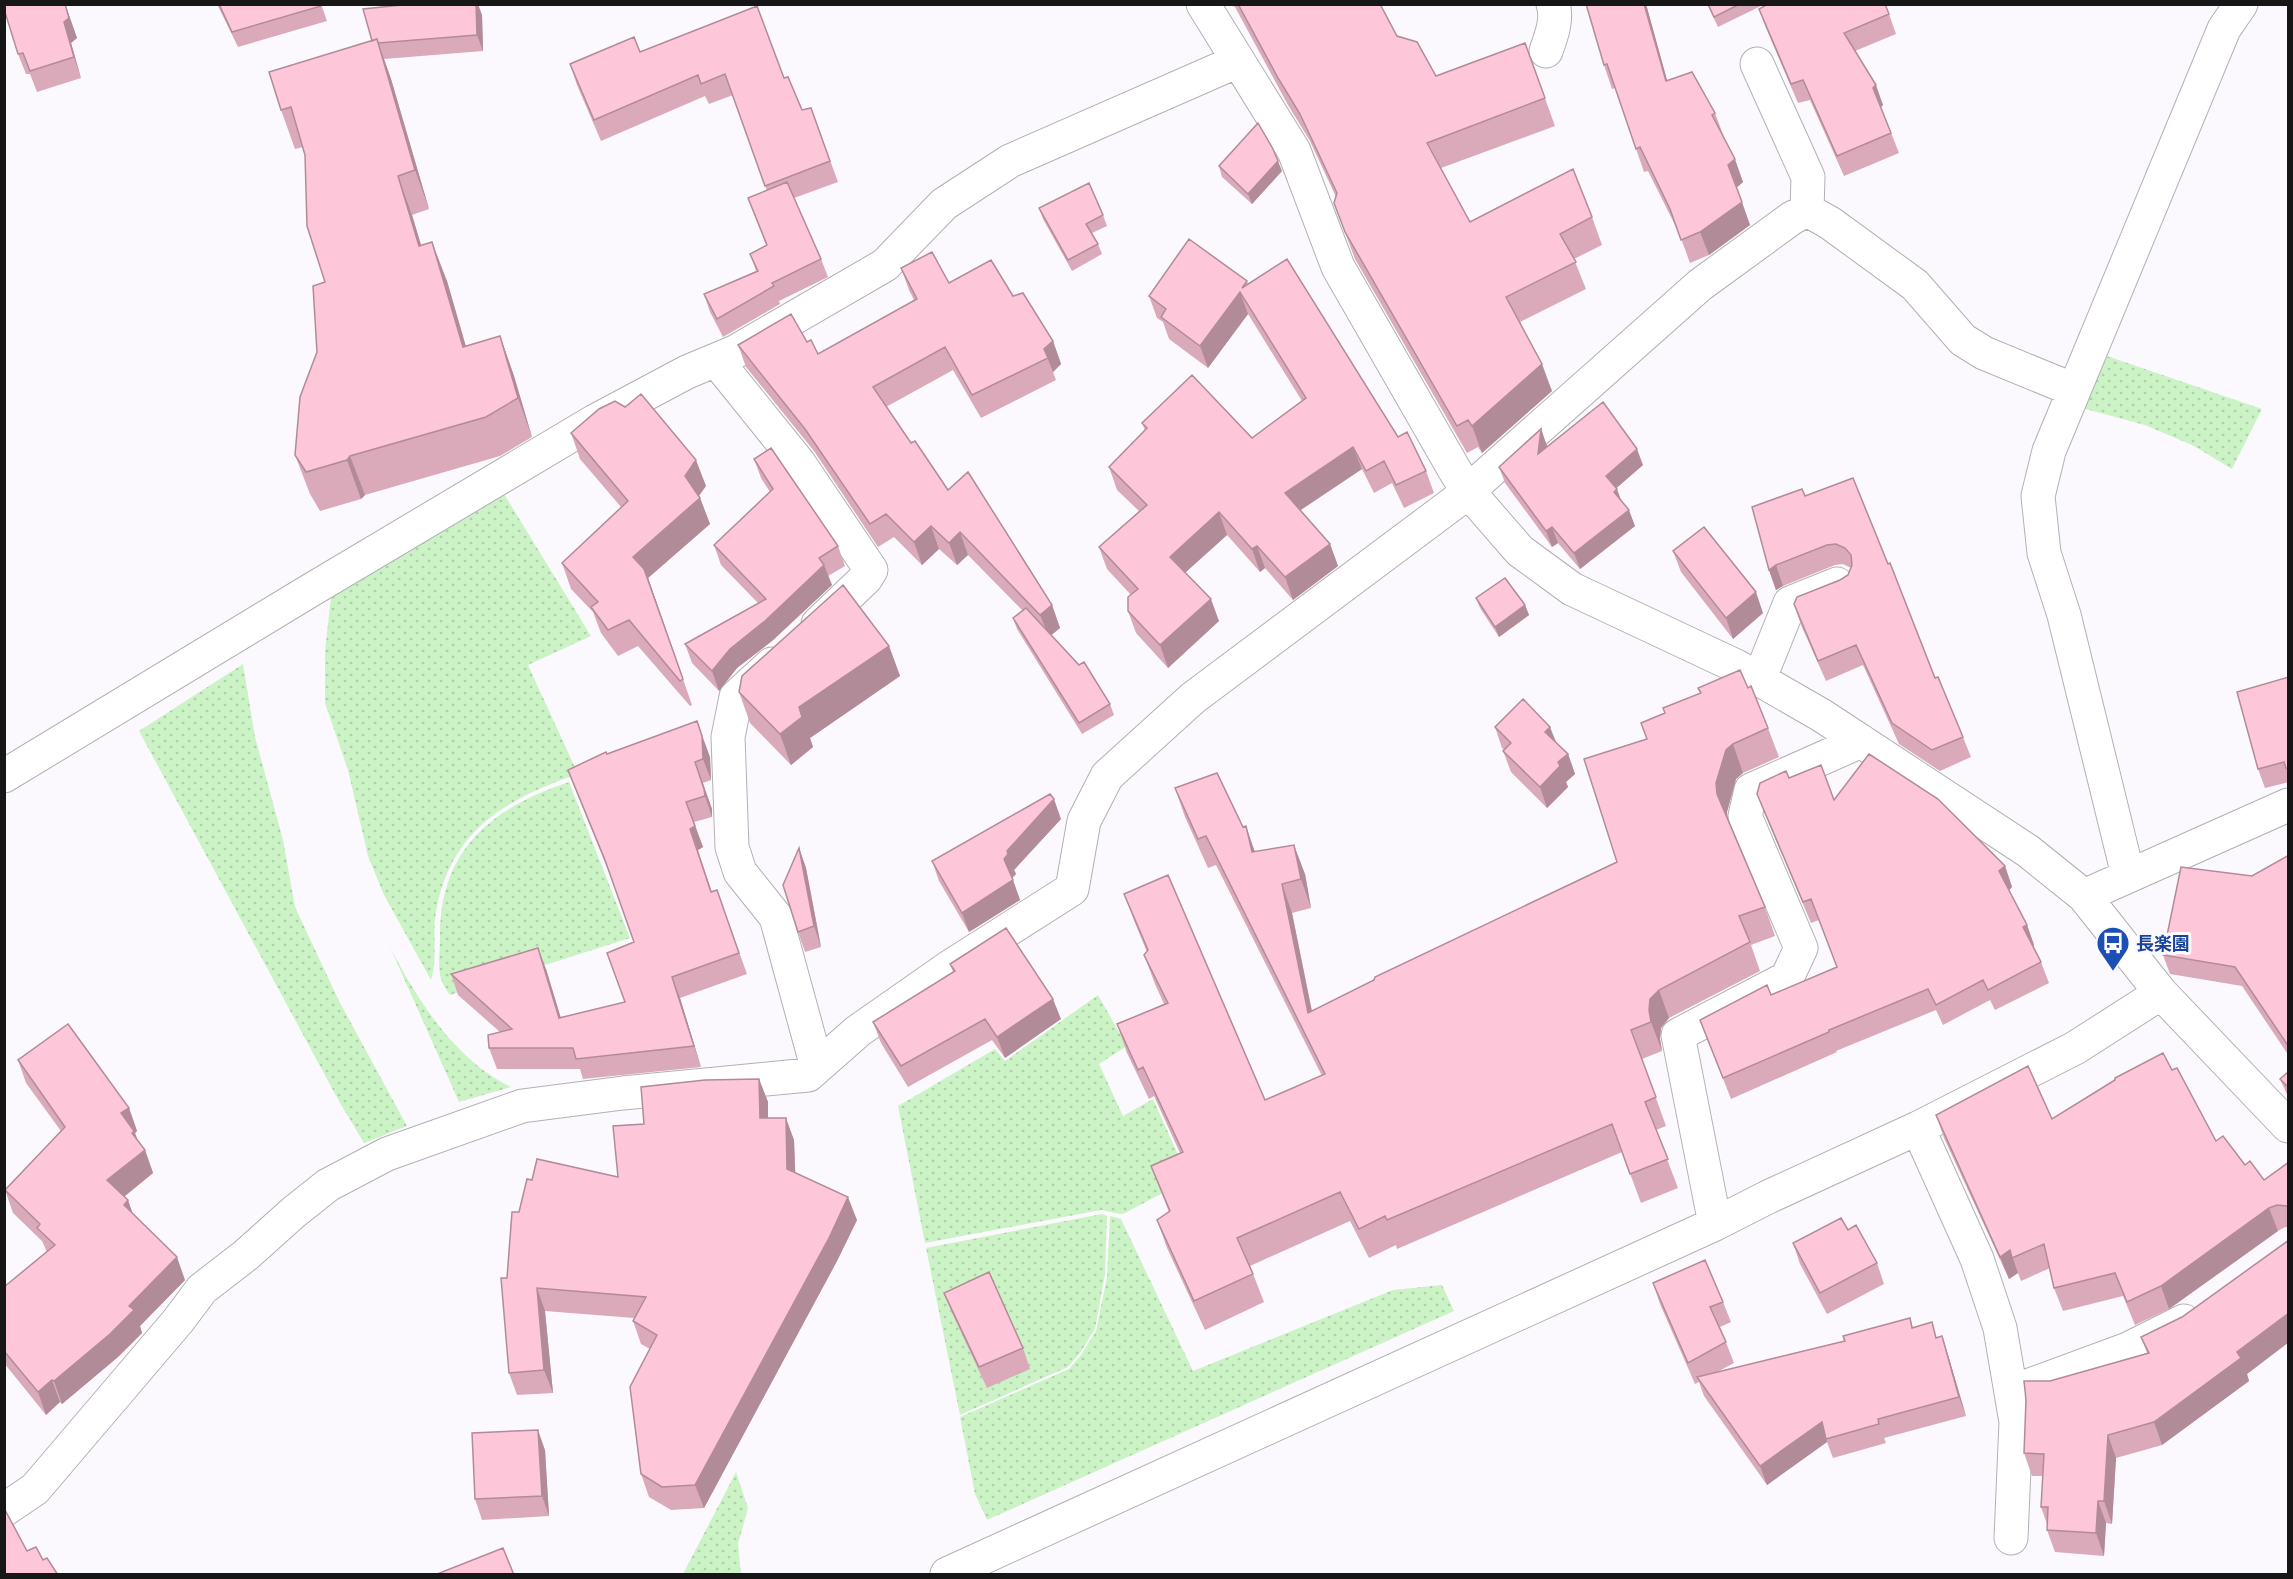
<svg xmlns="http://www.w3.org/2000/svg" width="2293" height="1579" font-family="Raleway,'Noto Sans JP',sans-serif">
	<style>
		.grass { fill: url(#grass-dots) }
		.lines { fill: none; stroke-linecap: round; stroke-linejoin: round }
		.minor-casing { stroke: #b2b0b5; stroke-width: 35 }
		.minor { stroke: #fff; stroke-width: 33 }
		.wall { fill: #daaabb }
		.shaded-wall { fill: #b28b98 }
		.building { fill: #fec6d9; stroke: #b28b98; stroke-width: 1.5 }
		.labels { text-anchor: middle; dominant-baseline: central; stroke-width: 6; stroke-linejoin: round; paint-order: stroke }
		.transit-label { font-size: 18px; font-weight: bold; fill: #164399; stroke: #fbf9fd; text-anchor: start }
	</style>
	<defs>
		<pattern id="grass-dots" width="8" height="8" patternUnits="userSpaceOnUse" patternTransform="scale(1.5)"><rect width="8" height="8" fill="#cbf3c6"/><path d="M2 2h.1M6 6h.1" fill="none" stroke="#aed0a9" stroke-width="1.8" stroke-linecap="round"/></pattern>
	</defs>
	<rect width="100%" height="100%" fill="#fbf9fd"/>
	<path class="grass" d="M2104,355L2262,409L2232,469L2194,446L2145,425L2082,408Z
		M501,489L591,636L528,665L578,774C505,799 450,831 436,912C432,935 438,958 431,980L384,895L368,856L348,770L325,703V651L332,588Z
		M243,664L255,737L283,840L295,907L339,1001L407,1126L364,1143L340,1103L139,731Z
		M569,782L630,938L450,995C446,989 441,982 440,975C438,963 440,950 440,938C439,850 491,808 569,782Z
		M390,947C418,1001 455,1060 511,1087L459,1102Z
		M1098,995L1127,1046L1099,1064L1123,1116L1153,1099L1189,1179L1125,1213L1121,1214L1101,1210L925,1243L898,1106L995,1049L1005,1061Z
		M1102,1214L1107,1216L1105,1274L1095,1329L1080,1353L1068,1367L960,1415L926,1248Z
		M1110,1216L1121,1219L1193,1371L1393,1290L1442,1285L1454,1311L987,1520L975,1494L960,1417L1069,1369L1081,1355L1096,1331L1107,1277Z
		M736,1472L748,1508L738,1544L741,1574H683Z"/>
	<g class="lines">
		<g class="minor-casing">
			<path id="minor" d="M1203,4L1294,151L1338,267L1454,469L1467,490L1520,551L1572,589L1736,666L1821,715L2028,851L2084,896L2161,993L2288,1126
				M1546,51C1551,37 1558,19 1553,4
				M1757,64L1808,177L1807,210
				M716,360L799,463L871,570L866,578L818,624
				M772,664L736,697L728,737L732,847L740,872L776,917L817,1067
				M1759,680L1790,603L1837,584
				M4,776L311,590L595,421L687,372L735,352L885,265L944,204L1010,161L1238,61
				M2128,875L2064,615L2044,553L2038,496L2049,451L2224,29L2241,4
				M2084,896L2288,805
				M1918,1128L1977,1259L2000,1328L2016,1422L2011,1538
				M1715,1224L1678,1035L1787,978L1801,948L1745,816L1751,790L1861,741
				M2011,1392L2128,1349L2184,1321
				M4,1510L35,1489L178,1321L202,1289L246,1255L294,1212L328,1185L387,1154L522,1106L623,1093L808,1075L858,1031L948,968L1072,889L1084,821L1107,776L1193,698L1459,499L1700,285L1792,218L1807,210L1830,223L1915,285L1963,340L1984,353L2074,390
				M947,1574L1715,1224L1768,1197L1918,1128L2075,1048L2161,993"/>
		</g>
		<use href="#minor" class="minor"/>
	</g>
	<path class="wall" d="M4,4H65L77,38L71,43L81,78L37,92L30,74H26L18,54Z
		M217,4H321L327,21L238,47Z
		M1227,4H1380L1397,36L1436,76L1525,43L1555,126L1441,168L1470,222L1592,217L1602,245L1574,259L1586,289L1520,322L1552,391L1482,453L1478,447L1467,453L1355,259L1334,203L1336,197L1310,141L1288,105L1235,7Z
		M1586,4H1646L1667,81L1715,113L1724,137L1743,182L1736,188L1750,225L1709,255L1690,263L1679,233L1648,171L1644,172L1615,88L1612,89L1604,65Z
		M1707,4H1765L1718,27Z
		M1759,9L1889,14L1896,34L1855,51L1883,105L1881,107L1899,153L1844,176L1810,100L1798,103L1766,28Z
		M482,15L483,51L384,59L391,79L429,209L412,215L421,245L447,281L466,346L500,336L514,376L532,437L500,456L365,495L361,499L320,511L310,494L295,455L317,352L325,282L305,155L303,147L295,149L281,110L269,72Z
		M640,52L784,78L802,110L811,108L838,182L794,198L821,259L828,277L779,301L780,304L723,337L710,312L704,294L756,271L750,254L766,245L748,198L767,191L733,95L709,104L705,96L601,141L577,85L570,64Z
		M1219,166L1282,171L1252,204L1222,177Z
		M1039,208L1103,215L1107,226L1092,233L1098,244L1102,254L1072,271L1043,219Z
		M901,268L949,283L1013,296L1053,341L1061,364L1053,372L1056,380L981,418L953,370L886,407L911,443L948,490L1052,605L1060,628L1051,635L1110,704L1114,715L1082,734L1017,629L1013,618L1023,611L968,555L957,565L939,549L922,565L894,537L878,547L814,451L746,367L738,345L807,342L818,354L914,300L909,290Z
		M1247,281L1248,284L1398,437L1426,471L1434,493L1404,508L1392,483L1374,493L1362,469L1301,510L1330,544L1338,566L1293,600L1265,568L1260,572L1227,535L1185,573L1219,621L1168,668L1136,633L1128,611L1131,595L1107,569L1099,547L1139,511L1117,490L1109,467L1145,430L1142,423L1252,438L1302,401L1248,314L1208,368L1169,339L1163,322L1157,318L1149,296Z
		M1541,429L1547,446V447L1643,465L1616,488L1621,500L1635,526L1580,569L1558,543L1552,547L1505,483L1499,467Z
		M571,433L706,486L699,496L700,498L710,524L648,578L692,705L690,706L638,646L618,656L601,633L593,612L571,589L562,563L621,507L580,459Z
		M754,459L838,546L845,566L828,576L832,585L772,641L737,668L719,691L692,663L685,644L758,603L721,565L714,545L770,492L761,478Z
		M1853,478L1935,678L1963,737L1971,757L1940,771L1899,744L1863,665L1826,681L1801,625L1794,604L1840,580L1848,575L1851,568L1843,564L1835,565L1783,586L1776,590L1769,570L1805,496Z
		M1673,551L1763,613L1733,639L1681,572Z
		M1476,598L1525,605L1529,615L1499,637L1480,608Z
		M889,646L900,676L810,738L813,747L791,765L750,723L739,692Z
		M2289,677V782L2265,788L2258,769Z
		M1698,688H1748L1768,728L1779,757L1743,773L1736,779L1727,812V818L1765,907L1775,936L1751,945L1760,971L1669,1018L1661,1028L1660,1039L1662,1051L1642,1059L1666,1126L1656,1130L1678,1188L1641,1203L1622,1152L1397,1249L1396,1245L1369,1258L1350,1221L1250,1266L1264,1302L1205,1330L1167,1248L1157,1220L1169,1212L1151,1166L1180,1153L1154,1096L1149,1099L1127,1053L1117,1024L1164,1004L1155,984L1144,955L1147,952L1135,923L1124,894L1265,1100L1322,1076L1216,865L1208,868L1185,817L1175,788L1255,852L1305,874L1311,908L1292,913L1312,1011L1617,862L1647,739L1641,723L1665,713L1700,694Z
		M1495,727L1556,743L1568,754L1575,774L1566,782L1568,787L1547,808L1511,772L1503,751L1504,750L1502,748Z
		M607,754L710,757L711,780L703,783L712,809V817L694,822L703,847L698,850L712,892L717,890L747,974L680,998L701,1067L583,1079L580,1069H497L489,1048L500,1032L458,995L451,974L546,969L561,1018L625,1002L634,942L610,875L576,791L568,770Z
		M1789,778L1834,800L2005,866L2012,887L2009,890L2027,925L2034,945L2033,946L2041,962L2049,983L1995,1010L1990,1000L1943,1025L1936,1010L1836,1051L1837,1052L1731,1099L1700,1020L1771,995L1837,967L1819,920L1811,923L1765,814L1757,794Z
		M1061,819L1014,870L1016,874L1012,878L1020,900L969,932L939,881L932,861Z
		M799,848L806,868L821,947L805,952L798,932Z
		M2289,855V1056L2242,986L2170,974L2163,955L2252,876Z
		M950,964L1061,1019L1005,1058L992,1040L908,1087L881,1043L873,1022L953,972Z
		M18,1060L129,1108L137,1131L135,1133L137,1140L145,1150L153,1173L124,1197L128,1200L132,1213L185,1280L140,1326L142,1333L118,1357L62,1404L60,1402L46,1415L4,1363V1287L47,1252L42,1241L13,1213L5,1190L61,1131L26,1083Z
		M2172,1070L2216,1141L2245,1165L2264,1180L2289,1162V1228L2285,1227L2278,1231L2169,1309L2135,1325L2123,1296L2063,1311L2054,1288L2050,1268L2021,1281L2018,1273L2009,1279L1944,1138L1936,1115L2052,1119Z
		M2289,1071V1099L2280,1079Z
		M759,1079L768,1102V1118L794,1140L795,1172L857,1220L837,1261L704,1508L671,1510L649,1497L641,1474L650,1349L641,1344L633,1321L634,1318L545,1311L553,1393L517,1395L509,1373L507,1278L519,1212L532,1180L618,1177L644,1124Z
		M1848,1230L1877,1263L1884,1284L1827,1314L1800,1264L1793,1243Z
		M2289,1240V1342L2247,1374L2249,1381L2162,1445L2116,1458L2112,1524L2106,1523L2104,1556L2055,1552L2047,1530V1524L2041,1507L2043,1476H2032L2024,1453L2050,1381L2147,1353L2141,1337L2182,1317Z
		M1653,1283L1723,1302L1731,1322L1720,1327L1734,1363L1717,1372L1844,1341L1843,1336L1910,1318L1913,1328L1937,1337L1942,1336L1948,1355L1966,1416L1884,1438L1886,1443L1833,1458L1827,1442L1767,1485L1704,1396L1699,1382L1695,1384L1660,1304Z
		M944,1293L1023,1348L1030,1369L987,1388L952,1313Z
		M545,1450L549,1516L482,1520L475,1499Z"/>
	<path class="shaded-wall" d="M65,4L77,38L71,43L81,78L74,57L64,22Z
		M476,4H478L482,15L483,51L477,35Z
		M1644,4H1646L1674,105L1666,81Z
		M377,39L391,79L429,209L415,170Z
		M1876,85L1883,105L1880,108L1873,88Z
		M1735,159L1743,182L1736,188L1728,165Z
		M1278,161L1282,171L1252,204L1248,194Z
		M398,176L412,215L433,285L419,246Z
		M1742,202L1750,225L1709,255L1700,232Z
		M432,242L447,281L477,386L463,347Z
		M1240,292L1248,314L1208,368L1200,346Z
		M500,336L514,376L532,437L518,398Z
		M1053,341L1061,364L1053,372L1044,349Z
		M1542,364L1552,391L1482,453L1472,426Z
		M1541,429L1547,446L1544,471L1538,454Z
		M1353,447L1362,469L1293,515L1285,493Z
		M1637,449L1643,465L1612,492L1606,476Z
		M350,456L365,495L361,499L347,460Z
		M696,460L706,486L694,502L685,476Z
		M1617,489L1623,506L1614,492Z
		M700,498L710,524L648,578L692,705L683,679L633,557Z
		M1629,510L1635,526L1580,569L1574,553Z
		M1219,512L1227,535L1178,579L1170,557Z
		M931,526L939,549L922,565L914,542Z
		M1552,527L1558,543L1552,547L1546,531Z
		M960,532L968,555L957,565L949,543Z
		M1330,544L1338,566L1293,600L1285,577Z
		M1257,546L1265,568L1260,572L1252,549Z
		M824,565L832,585L772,641L737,668L719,691L712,671L730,649Z
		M1776,565L1783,586L1776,590L1769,570Z
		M1756,592L1763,613L1733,639L1726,618Z
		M1211,599L1219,621L1168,668L1160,645Z
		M1052,605L1060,628L1049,637L1040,615Z
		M1525,605L1529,615L1499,637L1495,627Z
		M889,646L900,676L810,738L813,747L791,765L780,734L799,707Z
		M697,721L710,757L711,780L703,759Z
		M1550,727L1558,747L1545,732Z
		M1733,744L1743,773L1736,779L1727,812L1728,823L1717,794L1716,783L1726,750Z
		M1568,754L1575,774L1566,782L1568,787L1547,808L1540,787L1558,762Z
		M695,762L712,809V817L705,796Z
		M1054,799L1061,819L1014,870L1016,874L1011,879L1004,859L1007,851Z
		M695,826L703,847L698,850L690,829Z
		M1246,826L1256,855L1252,852Z
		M1294,845L1305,874L1311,908L1301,879Z
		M799,848L806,868L821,947L814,926Z
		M2005,866L2012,887L2007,892L1999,871Z
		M1013,880L1020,900L969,932L962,913Z
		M1282,884L1292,913L1318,1042L1308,1013Z
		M2027,925L2034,945L2030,948L2023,927Z
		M538,948L546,969L567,1039L559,1018Z
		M672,977L680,998L701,1067L694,1046Z
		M1659,990L1669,1018L1661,1028L1660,1039L1662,1051L1651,1022L1649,1010L1650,999Z
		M1053,999L1061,1019L1005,1058L997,1037Z
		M759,1079L768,1102V1141L760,1118Z
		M129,1108L137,1131L135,1133L142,1152L145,1150L153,1173L116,1203L107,1180L121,1113Z
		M786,1118L794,1140L796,1191L787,1169Z
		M848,1197L857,1220L837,1261L704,1508L695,1485Z
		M128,1200L136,1223L124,1205Z
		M2269,1208L2278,1231L2169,1309L2161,1286Z
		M2010,1250L2018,1273L2009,1279L2000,1257Z
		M177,1257L185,1280L140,1326L142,1333L118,1357L62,1404L54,1381Z
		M537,1288L545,1311L553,1393L544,1370Z
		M2289,1313V1342L2247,1374L2249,1381L2162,1445L2154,1422L2237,1352Z
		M1942,1336L1948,1355L1966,1416L1959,1397Z
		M52,1380L60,1402L46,1415L38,1392Z
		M1822,1422L1827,1442L1767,1485L1760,1466Z
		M538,1430L545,1450L549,1516L542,1496Z
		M2108,1435L2116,1458L2112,1524L2104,1501Z
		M2098,1501L2106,1523L2104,1556L2096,1533Z"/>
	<path class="building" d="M4,4H65L69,18L64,22L74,57L30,71L23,53L18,54L4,9Z
		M219,4H321V6L232,32Z
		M412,4H476L477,35L378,43L377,39L372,41L363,9Z
		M1238,4H1380L1397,36L1417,42L1436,76L1525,43L1545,98L1427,143L1470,222L1573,169L1592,217L1560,234L1576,262L1506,297L1542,364L1472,426L1468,420L1457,426L1345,232L1334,203L1337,193L1300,114L1278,78Z
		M1586,4H1644L1666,81L1692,72L1715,113L1712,115L1735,159L1728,165L1742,202L1700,232L1681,240L1670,209L1640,147L1636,149L1607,64L1604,65Z
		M1708,4H1740L1714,17Z
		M1768,4H1885L1889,14L1844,33L1876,85L1873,88L1891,133L1837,156L1803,80L1791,84L1759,9Z
		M757,6L784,78L788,77L802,110L811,108L830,161L765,186L725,74L701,84L698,75L594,120L570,64L634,37L640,52Z
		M377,39L415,170L398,176L419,246L432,242L463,347L500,336L518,398L486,417L350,456L347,460L306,472L295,455L300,397L317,352L313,286L325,282L307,226L305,155L291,107L281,110L269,72Z
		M1258,123L1273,149L1278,161L1248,194L1219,166Z
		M787,182L821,259L772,283L774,286L717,319L704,294L758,271L750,254L767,245L748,198Z
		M1089,183L1103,215L1086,224L1098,244L1068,260L1039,208Z
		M1189,239L1247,281L1242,288L1287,259L1398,437L1407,432L1426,471L1396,485L1384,461L1366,471L1353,447L1285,493L1330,544L1285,577L1257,546L1252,549L1219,512L1170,557L1211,599L1160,645L1128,611V597L1138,589L1099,547L1147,505L1109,467L1147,428L1142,423L1192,375L1252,438L1306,398L1240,292L1200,346L1161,317L1166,309L1149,296Z
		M932,252L949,283L991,260L1013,296L1023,293L1053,341L1044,349L1048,358L972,395L945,347L873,387L911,443L915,441L948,490L968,472L1052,605L1040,615L960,532L949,543L931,526L914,542L886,514L870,524L805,429L738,345L791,314L807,342L811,340L818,354L917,299L901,268Z
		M641,394L696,460L685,476L700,498L633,557L644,569L683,679L680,681L629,620L608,630L591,607L598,602L562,563L628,501L571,433L599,409L615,401L625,407Z
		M1603,402L1637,449L1606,476L1617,489L1614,492L1629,510L1574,553L1552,527L1546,531L1499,467L1541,429L1538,454Z
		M771,448L838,546L819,558L824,565L765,621L730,649L712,671L685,644L766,599L714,545L773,489L754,459Z
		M1853,478L1888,564L1890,563L1935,678L1938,677L1963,737L1932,750L1892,723L1856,645L1818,661L1794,604L1797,597L1840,580L1848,575L1852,565L1851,555L1845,548L1836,544L1827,545L1776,565L1769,570L1752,507L1802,489L1805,496Z
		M1704,527L1756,592L1726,618L1673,551Z
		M1505,578L1525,605L1495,627L1476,598Z
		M843,585L889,646L799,707L802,717L780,734L739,692L742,676Z
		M1026,608L1079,665L1084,662L1110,704L1079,723L1013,618Z
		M1740,670L1748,688L1751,686L1768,728L1733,744L1726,750L1716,783L1717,794L1765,907L1739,916L1750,942L1659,990L1650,999L1649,1010L1651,1022L1631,1030L1656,1097L1645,1102L1668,1159L1630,1174L1612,1124L1387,1220L1385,1216L1359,1229L1340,1192L1237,1238L1253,1274L1194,1301L1157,1220L1170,1211L1151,1166L1183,1152L1143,1067L1138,1070L1117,1024L1168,1003L1144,955L1148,950L1124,894L1168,875L1265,1100L1325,1074L1206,836L1198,839L1175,788L1217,773L1243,827L1246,826L1252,852L1294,845L1301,879L1282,884L1308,1013L1374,980L1375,977L1617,862L1584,759L1647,739L1641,723L1665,713L1663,708L1701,693L1698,688Z
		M2289,677V770L2286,768L2284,762L2258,769L2237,692Z
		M1523,699L1550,727L1545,732L1568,754L1558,762L1560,766L1540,787L1503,751L1511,743L1495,727Z
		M697,721L702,736L703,759L695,762L704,789L705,796L686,802L695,826L690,829L711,892L717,890L739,953L672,977L694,1046L576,1059L573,1048H489L488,1035L512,1029L451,974L538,948L559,1018L625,1002L607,953L634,942L605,860L568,770L606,752L607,754Z
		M1869,754L1938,799L2005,866L1999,871L2027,925L2023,927L2041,962L1988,990L1983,980L1936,1005L1928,989L1829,1030V1032L1723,1078L1700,1020L1767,985L1771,995L1837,967L1811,899L1803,902L1757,794L1760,783L1786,771L1789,778L1821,765L1834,800Z
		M1050,794L1054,799L1007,851L1008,854L1004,859L1013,880L962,913L932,861Z
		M799,848L814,926L798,932L783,885Z
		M2289,855V1047L2235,967L2163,955L2181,867L2252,876Z
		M1006,928L1053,999L997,1037L985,1019L901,1066L873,1022L955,971L950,964Z
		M68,1024L129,1108L121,1113L134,1131L132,1133L145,1150L107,1180L128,1200L124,1205L177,1257L129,1306L134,1310L110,1334L54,1381L52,1380L38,1392L4,1351V1287L55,1245L37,1228L40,1224L5,1190L65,1127L18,1060Z
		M2163,1053L2172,1070L2177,1068L2216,1141L2223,1136L2245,1165L2250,1161L2264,1180L2289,1162V1207L2287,1206L2277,1205L2269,1208L2161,1286L2127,1302L2115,1273L2054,1288L2044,1244L2012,1258L2010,1250L2000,1257L1936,1115L2028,1066L2052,1119L2115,1080V1078Z
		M2289,1071V1088L2280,1079Z
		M759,1079L760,1118H786L787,1169L848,1197L829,1238L695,1485L662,1487L641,1474L630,1387L657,1335L633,1321L646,1297L537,1288L544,1370L509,1373L501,1278H507L512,1212H519L527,1179L532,1180L537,1159L618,1177L613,1126L644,1124L641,1087L705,1080Z
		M1841,1218L1848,1230L1856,1225L1877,1263L1820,1293L1793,1243Z
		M2289,1240V1313L2237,1352L2241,1358L2154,1422L2108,1435L2104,1501H2098L2096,1533L2047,1530L2048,1507H2041L2044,1454L2024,1453L2026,1400L2024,1381H2050L2149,1353L2141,1337L2182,1317Z
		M1705,1260L1723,1302L1710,1307L1726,1342L1688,1363L1653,1283Z
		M989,1272L1023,1348L979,1367L944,1293Z
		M1910,1318L1912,1328L1932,1322L1936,1338L1942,1336L1959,1397L1878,1419L1879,1424L1826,1439L1822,1422L1760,1466L1697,1377L1845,1341L1843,1336Z
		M538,1430L542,1496L475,1499L472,1433Z
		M4,1508L27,1551L36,1547L43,1560L47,1558L58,1575H4Z
		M503,1548L514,1575H437V1574Z"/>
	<defs>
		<g id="bus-pin" transform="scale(1.725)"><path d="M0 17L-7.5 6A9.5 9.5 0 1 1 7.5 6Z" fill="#1a4fb4" stroke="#fbf9fd"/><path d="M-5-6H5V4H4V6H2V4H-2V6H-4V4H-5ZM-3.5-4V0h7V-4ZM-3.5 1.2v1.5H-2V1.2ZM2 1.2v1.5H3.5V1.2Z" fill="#fff"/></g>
	</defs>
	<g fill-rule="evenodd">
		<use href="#bus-pin" x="2113" y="943"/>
	</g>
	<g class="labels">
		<g class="transit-label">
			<text x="2136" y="943">長楽園</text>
		</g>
	</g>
	<rect width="2293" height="1579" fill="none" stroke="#161617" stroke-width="12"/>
</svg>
